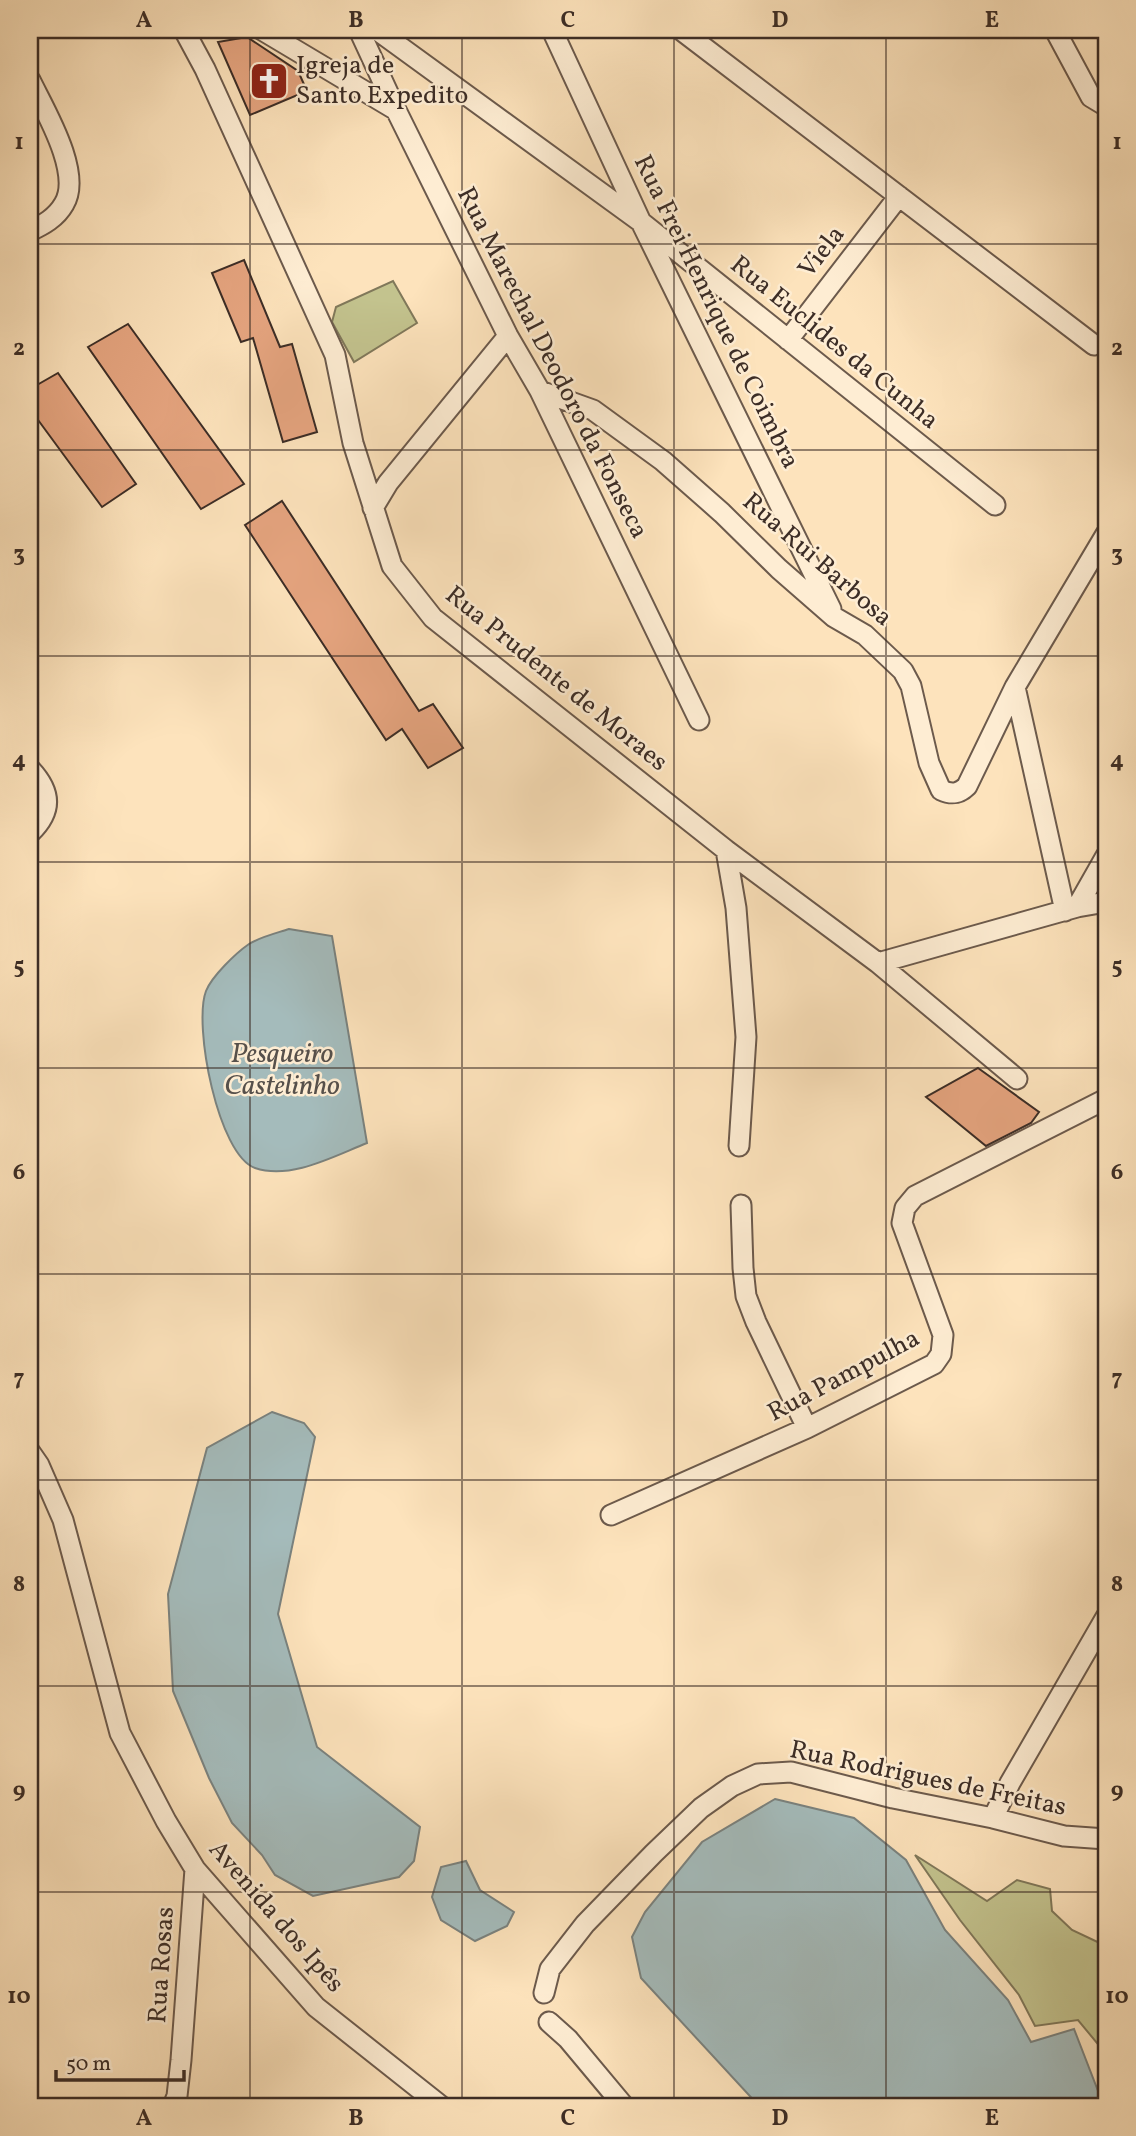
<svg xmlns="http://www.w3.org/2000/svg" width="1136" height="2136" font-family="Vollkorn,serif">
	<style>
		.green { fill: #c3c38e; stroke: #80785a; stroke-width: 2 }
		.water { fill: #a4bbbb; stroke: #7a827f; stroke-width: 2 }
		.building { fill: #e5a47f; stroke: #3c2d26; stroke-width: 2 }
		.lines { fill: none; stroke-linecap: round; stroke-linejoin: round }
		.street-casing { stroke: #6c5a4c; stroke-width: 23 }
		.street { stroke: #feedd3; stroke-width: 19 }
		.grid { fill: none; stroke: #3c2d26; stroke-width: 2; stroke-opacity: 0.55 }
		.labels { text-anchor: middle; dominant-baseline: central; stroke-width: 5; stroke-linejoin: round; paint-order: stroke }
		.poi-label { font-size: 26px; fill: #3c2d26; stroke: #feedd3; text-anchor: start }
		.street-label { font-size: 26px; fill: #3c2d26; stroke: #feedd3 }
		.water-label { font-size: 28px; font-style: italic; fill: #56504b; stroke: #feedd3 }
		.neatline { fill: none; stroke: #3c2d26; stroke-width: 2.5 }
		.grid-label { font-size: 23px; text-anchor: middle; font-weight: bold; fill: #3c2d26 }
	</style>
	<rect width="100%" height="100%" fill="#fde3bc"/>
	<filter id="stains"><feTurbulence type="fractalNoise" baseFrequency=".00286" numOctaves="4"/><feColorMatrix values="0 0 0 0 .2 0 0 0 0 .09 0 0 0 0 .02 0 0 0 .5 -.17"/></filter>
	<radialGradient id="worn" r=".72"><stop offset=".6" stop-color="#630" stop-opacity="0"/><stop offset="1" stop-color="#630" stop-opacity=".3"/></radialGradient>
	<path class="green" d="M393,281L417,323L354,362L332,322L336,307Z
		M915,1855L987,1901L1017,1880L1050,1889L1052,1911L1072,1930L1106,1946V2054L1078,2020L1035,2026L1019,1995L960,1920Z"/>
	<path class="water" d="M289,929L332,936L367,1143C334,1156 291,1180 255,1168C218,1155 193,1025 206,991C212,976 236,953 249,944C260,937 277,933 289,929Z
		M272,1412L304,1423L315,1437L278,1614L317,1747L420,1827L414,1861L399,1877L313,1896L275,1875L262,1855L232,1823L209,1778L173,1691L168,1594L207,1448Z
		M775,1799L854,1818L906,1860L945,1930L1008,2000L1031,2042L1074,2029L1100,2096L1106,2098V2106H759L641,1978L632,1937L645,1912L702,1842Z
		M466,1861L480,1890L514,1912L507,1926L475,1941L441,1920L432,1897L441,1867Z"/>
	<path class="building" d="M247,37L298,71L307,91L250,115L218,42Z
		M244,260L280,347L292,344L317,432L283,442L253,338L241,342L212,273Z
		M128,324L244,484L201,509L88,347Z
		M58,373L136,484L102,507L30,409V389Z
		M282,501L419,711L433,704L463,748L428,768L402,729L386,740L245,525Z
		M978,1068L1039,1112L1031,1123L986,1146L926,1097Z"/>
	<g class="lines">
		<g class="street-casing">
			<path id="street" d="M184,30L205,69L335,355L353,443L392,566L433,618L726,850L878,963L1017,1079
				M262,30L396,110
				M359,30L396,110L508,336L540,391L699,720
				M377,30L641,222L995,505
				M552,30L641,222L831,609
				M681,30L1094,345
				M1055,30L1091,97L1106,106
				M30,80C44,109 83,173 64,204C56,218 43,225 30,231
				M788,340L899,196
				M540,391L593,410L663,461L722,513L779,569L834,617L865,635L903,671L911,686L929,763L941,790C952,795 959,794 967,786L1015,687L1106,534
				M373,508L388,483L508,336
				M1015,687L1065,911
				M30,769C51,791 53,811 30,833
				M726,850L736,908L746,1037L739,1146
				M1077,907L1106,856
				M878,963L1077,907L1106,902
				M741,1205L743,1268L746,1296L756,1322L807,1428
				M30,1452L39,1465L63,1520L120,1733L166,1821L195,1869L316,2007L441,2106
				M611,1515L807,1428L934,1364L941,1354L943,1335L902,1223L905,1208L915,1196L1106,1099
				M993,1818L1010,1783L1106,1617
				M544,1993L550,1969L585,1924L654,1853L701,1808L732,1786L758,1774L791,1772L893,1798L993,1818L1064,1836L1106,1839
				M549,2022L568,2039L624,2106
				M173,2106L177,2096L181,2060L195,1869"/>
		</g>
		<use href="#street" class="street"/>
	</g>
	<path class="grid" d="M250,30V2106M462,30V2106M674,30V2106M886,30V2106M30,244H1106M30,450H1106M30,656H1106M30,862H1106M30,1068H1106M30,1274H1106M30,1480H1106M30,1686H1106M30,1892H1106"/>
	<defs>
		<g id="church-square" transform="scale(2.0125)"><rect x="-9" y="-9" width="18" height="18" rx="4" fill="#8f2418" stroke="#feedd3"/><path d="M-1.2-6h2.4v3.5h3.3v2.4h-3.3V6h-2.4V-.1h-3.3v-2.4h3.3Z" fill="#fff"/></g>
	</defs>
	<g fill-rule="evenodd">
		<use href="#church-square" x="269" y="81"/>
	</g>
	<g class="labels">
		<g class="poi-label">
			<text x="296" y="66">Igreja de<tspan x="296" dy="30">Santo Expedito</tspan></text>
		</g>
		<g class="street-label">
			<text transform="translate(822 252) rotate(-52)">Viela</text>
			<text transform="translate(716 312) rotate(64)">Rua Frei Henrique de Coimbra</text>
			<text transform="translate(834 343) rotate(39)">Rua Euclides da Cunha</text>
			<text transform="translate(552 363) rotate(63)">Rua Marechal Deodoro da Fonseca</text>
			<text transform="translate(817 560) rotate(41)">Rua Rui Barbosa</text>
			<text transform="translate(556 679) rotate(39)">Rua Prudente de Moraes</text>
			<text transform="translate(844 1376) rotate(-28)">Rua Pampulha</text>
			<text transform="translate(928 1779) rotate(12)">Rua Rodrigues de Freitas</text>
			<text transform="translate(276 1917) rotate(49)">Avenida dos Ipês</text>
			<text transform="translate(162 1965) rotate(-86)">Rua Rosas</text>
		</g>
		<g class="water-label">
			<text x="282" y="1054">Pesqueiro<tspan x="282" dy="32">Castelinho</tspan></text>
		</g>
	</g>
	<rect width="1136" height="2136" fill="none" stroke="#fde3bc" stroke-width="77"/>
	<path d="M56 2070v10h128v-10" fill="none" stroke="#3c2d26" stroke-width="3.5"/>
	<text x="66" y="2070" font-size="21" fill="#3c2d26" stroke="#feedd3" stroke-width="5" paint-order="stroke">50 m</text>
	<rect x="38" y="38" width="1060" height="2060" class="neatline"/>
	<g class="grid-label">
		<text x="144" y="27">A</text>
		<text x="356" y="27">B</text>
		<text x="568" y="27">C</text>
		<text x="780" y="27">D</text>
		<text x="992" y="27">E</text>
		<text x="19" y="149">1</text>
		<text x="1117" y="149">1</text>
		<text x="19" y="355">2</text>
		<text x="1117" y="355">2</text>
		<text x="19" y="561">3</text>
		<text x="1117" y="561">3</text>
		<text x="19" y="767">4</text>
		<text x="1117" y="767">4</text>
		<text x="19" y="973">5</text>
		<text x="1117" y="973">5</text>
		<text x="19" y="1179">6</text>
		<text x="1117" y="1179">6</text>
		<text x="19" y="1385">7</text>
		<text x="1117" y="1385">7</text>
		<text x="19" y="1591">8</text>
		<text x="1117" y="1591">8</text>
		<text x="19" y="1797">9</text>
		<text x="1117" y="1797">9</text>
		<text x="19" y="2003">10</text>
		<text x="1117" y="2003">10</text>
		<text x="144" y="2125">A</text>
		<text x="356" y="2125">B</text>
		<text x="568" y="2125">C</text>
		<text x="780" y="2125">D</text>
		<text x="992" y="2125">E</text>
	</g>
	<rect width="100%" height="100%" filter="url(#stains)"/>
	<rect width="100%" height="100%" fill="url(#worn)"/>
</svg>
